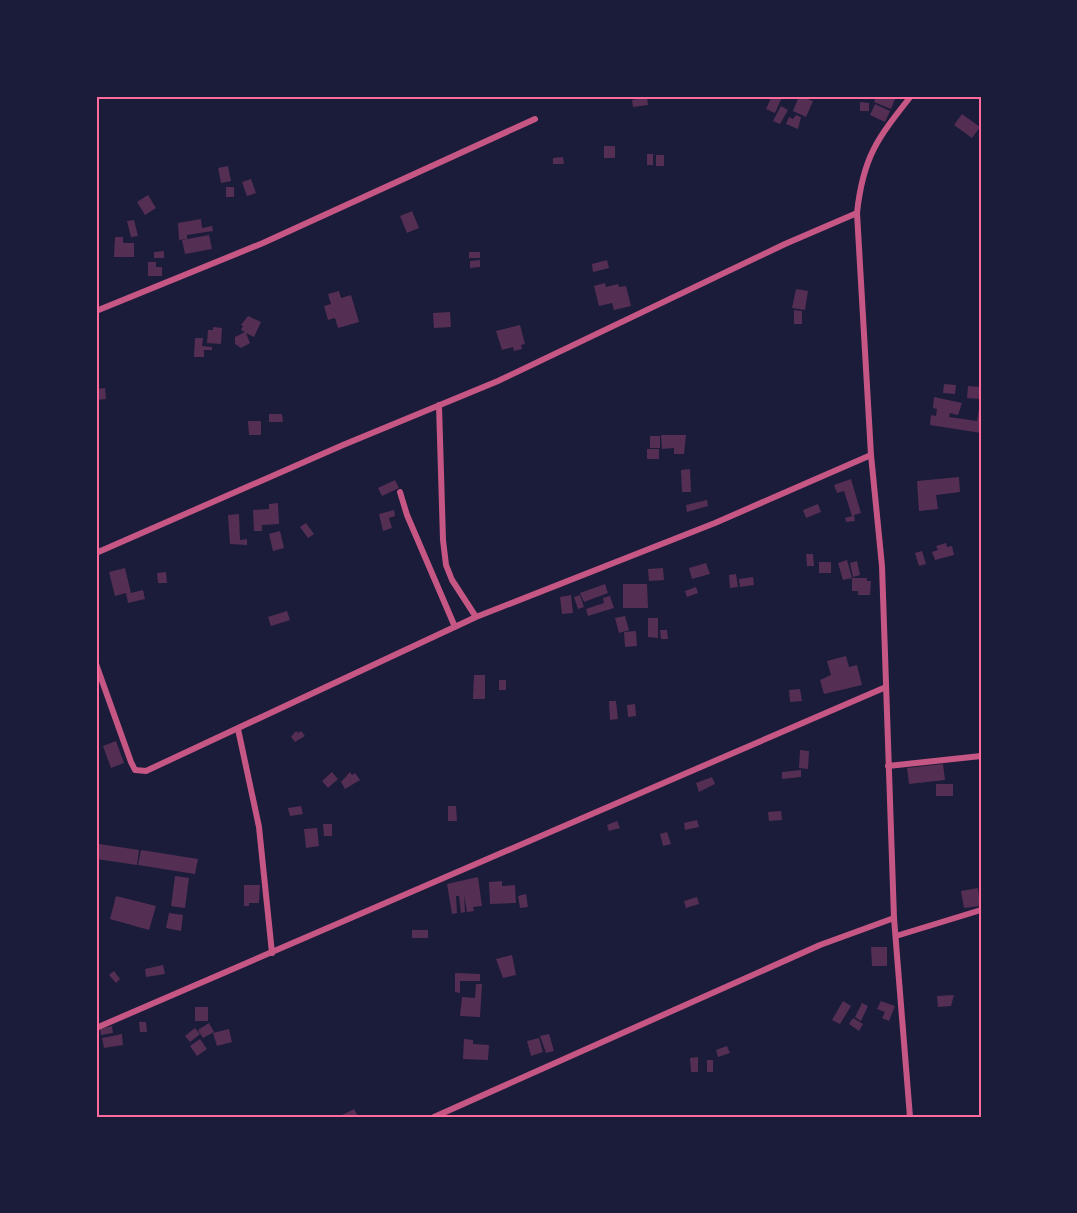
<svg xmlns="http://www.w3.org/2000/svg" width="1077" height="1213" font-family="'Roboto Condensed',sans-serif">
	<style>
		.building { fill: #542f53 }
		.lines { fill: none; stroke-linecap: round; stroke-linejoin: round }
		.minor { stroke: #c65784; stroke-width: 6 }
		.neatline { fill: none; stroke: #ff6b9d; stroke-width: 2 }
	</style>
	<rect width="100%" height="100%" fill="#1b1b3a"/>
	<path class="building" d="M772,96L782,97L775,113L766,109Z
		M799,96L813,101L806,117L793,111Z
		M876,96L895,99L891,109L874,102Z
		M647,97L648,105L633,107L632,100Z
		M860,102L869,103V111H860Z
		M875,104L890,111L885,122L870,115Z
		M781,106L788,110L780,124L773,121Z
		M962,114L980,127L972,138L954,125Z
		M796,115L801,117L798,129L786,124L789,117L793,119Z
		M604,146H615V158H604Z
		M647,154H653V165H647Z
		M656,155H664V166H656Z
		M563,157L564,164H553V158Z
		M228,166L231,181L221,183L218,168Z
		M251,179L256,193L247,196L242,182Z
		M226,187H234V197H226Z
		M148,195L156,208L145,215L137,202Z
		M412,211L419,228L407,233L400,216Z
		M201,219L202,228L212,226L213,231L187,235V239L179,240L178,223Z
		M134,220L138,236L131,237L127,221Z
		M209,235L212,249L185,254L182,240Z
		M115,237H123V243H134V257H114Z
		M164,251V258H154V252Z
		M469,252H480V258H469Z
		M480,260V267L470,268V261Z
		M607,260L609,268L593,272L592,264Z
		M148,262H156V267H162V276H148Z
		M605,283L606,287L618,284L619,287L626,286L631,306L614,310L612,303L599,306L594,286Z
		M796,289L808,291L805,310L792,308Z
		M339,291L341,298L351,295L359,322L338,328L335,318L328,320L324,306L331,304L328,294Z
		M794,310L802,311V324H794Z
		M450,312L451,327L434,328L433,313Z
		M248,316L261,322L254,337L246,333L250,343L241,348L235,344V337L245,332L241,330L243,326L241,325Z
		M520,325L525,344L521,345L522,349L514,351L513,347L502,350L496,331Z
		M213,327L222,328L221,344L207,343L208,330H213Z
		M195,338H203L202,346L212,347V350H204V357H194Z
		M944,384L956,385L955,394L943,393Z
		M968,386L981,387V399L967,398Z
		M105,388L106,399L96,400V389Z
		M934,397L962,403L958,415L950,413L949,417L977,421L979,409L981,410V433L930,425L931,415L936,416L937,409L933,408Z
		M269,414H282L283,422H269Z
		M248,421H261V435H249Z
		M661,435H686L684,454H674V448L662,449Z
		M650,436H660V448H650Z
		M647,449H659V459H647Z
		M690,469L691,492H682L681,470Z
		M959,477L960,492L936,495L938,509L919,511L917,481Z
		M851,479L861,513L854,515L855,521L846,522L845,518L852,516L844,491L837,493L834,485Z
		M395,480L399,488L382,496L378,488Z
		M707,500L708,506L687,512L686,505Z
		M278,503L279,524L262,525V531H254L253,510L269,509V504Z
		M818,504L821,512L806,518L803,510Z
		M394,510L395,516L389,518L392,528L383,531L379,514Z
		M239,514L240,540L247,539V545L230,544L228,515Z
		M306,523L314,534L308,538L300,527Z
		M280,531L284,548L273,551L269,534Z
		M946,543L947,547L952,546L954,555L935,560L932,552L938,550L936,546Z
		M922,551L926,564L919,566L915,553Z
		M806,554H813L814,566H807Z
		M847,560L852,578L843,580L838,563Z
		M857,561L860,575L853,577L850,563Z
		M819,562H831V573H819Z
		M706,563L710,574L692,579L689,568Z
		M125,568L131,593L143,590L145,599L128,603L126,593L115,596L109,572Z
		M663,568L664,580L649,581L648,569Z
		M166,572L167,583H158L157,573Z
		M736,574L738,587L730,588L729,575Z
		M753,577L754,585L740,587L739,579Z
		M852,578H867V581H871L870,595H858V591H852Z
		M605,584L608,593L584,602L580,593Z
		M623,584H647L648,608H623Z
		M696,587L698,593L687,597L685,591Z
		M571,595L573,613L562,614L560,597Z
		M580,595L584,607L578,609L574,597Z
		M610,596L614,608L588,616L586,609L604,603L603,598Z
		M287,611L290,620L271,626L268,617Z
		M625,616L629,630L619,633L615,618Z
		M648,618H658V638L648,637Z
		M660,630H667L668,639H661Z
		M636,631L637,646L625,647L624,632Z
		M846,656L849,667L857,665L862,685L824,694L820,680L831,675L827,661Z
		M474,675H485V699H473Z
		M499,680H506V690H499Z
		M800,689L802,701L790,702L789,690Z
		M609,701H616L618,719L610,720Z
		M635,704L636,716L628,717L627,705Z
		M296,731L298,733L301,731L305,736L295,742L291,737Z
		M116,741L124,763L111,768L103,746Z
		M800,750L809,751L808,769L799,768Z
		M943,764L945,780L909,784L907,768Z
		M801,770V777L782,779V772Z
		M332,772L338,779L328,788L322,781Z
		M350,772L352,775L355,773L360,780L345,789L341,782Z
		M712,777L715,784L699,792L696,783Z
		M936,784H953V796H936Z
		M301,806L303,814L290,816L288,808Z
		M448,806H456L457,821H448Z
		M781,811L782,820L769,821L768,812Z
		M697,820L699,827L685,830L684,823Z
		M617,821L620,828L609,831L607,825Z
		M323,824H332V836H324Z
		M317,828L319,846L306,848L304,829Z
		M667,832L671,844L663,846L660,834Z
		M99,844L139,850L137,865L97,859Z
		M141,850L198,859L195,874L138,865Z
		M175,876L189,878L185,908L171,906Z
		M478,877L482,906L473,907L474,911L467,912L464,895L465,912L461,913L459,896H456L457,913L452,914L447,884Z
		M502,881V886L515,885L516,903L490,904L489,882Z
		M244,885H260L259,903H249V906H244Z
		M978,888L980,906L964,908L961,891Z
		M526,894L528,907L520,908L518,896Z
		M116,896L156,906L149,930L110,919Z
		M697,897L699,904L686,908L684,901Z
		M169,913L183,915L181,931L166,928Z
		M412,930H428V938H412Z
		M871,947H887V966H872Z
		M512,955L516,975L503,978L496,959Z
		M163,965L165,974L146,977L145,969Z
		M114,971L120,979L116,983L109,975Z
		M455,973L480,974V981H460V993L455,992Z
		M476,984H482L480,1017L460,1016L462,997L475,998Z
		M954,995L951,1006L938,1007L937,996Z
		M843,1001L851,1006L840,1024L832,1020Z
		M881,1001L895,1006L889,1021L882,1018L885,1012L877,1009Z
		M862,1003L868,1006L861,1021L855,1017Z
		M195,1007H208V1021H195Z
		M853,1018L863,1024L859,1031L849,1024Z
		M139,1022H146L147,1032H140Z
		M209,1023L214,1032L203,1038L198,1030Z
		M112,1026L113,1033L101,1035L100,1029Z
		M195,1028L200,1034L190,1042L185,1036Z
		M229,1029L232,1042L217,1046L213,1033Z
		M122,1034L123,1045L104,1048L102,1038Z
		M549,1034L554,1051L546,1053L540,1036Z
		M539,1038L543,1052L531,1056L527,1041Z
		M200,1039L207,1049L197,1056L190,1046Z
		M464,1039L473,1040V1044L489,1045L488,1060L463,1059Z
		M727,1046L730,1053L718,1057L716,1050Z
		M698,1057V1072H691L690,1058Z
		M707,1060H713V1072H707Z
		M354,1109L358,1116L343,1117L342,1115Z"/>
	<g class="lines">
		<path class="minor" d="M96,311L263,243L535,119
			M439,405L443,540L446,565L452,580L476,617
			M400,492L407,515L455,627
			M96,553L343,445L498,381L785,244L857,213
			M96,664L131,762L135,770L146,771L476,617L715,523L871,455
			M238,729L259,827L272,953
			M888,766L981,756
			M896,936L981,910
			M96,1028L886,687
			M434,1117L820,945L894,918
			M910,1117L894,918L882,566L871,455L857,213C863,157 877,139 911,96"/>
	</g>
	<rect width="1077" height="1213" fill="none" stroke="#1b1b3a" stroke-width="195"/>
	<rect x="98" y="98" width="882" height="1018" class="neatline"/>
</svg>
